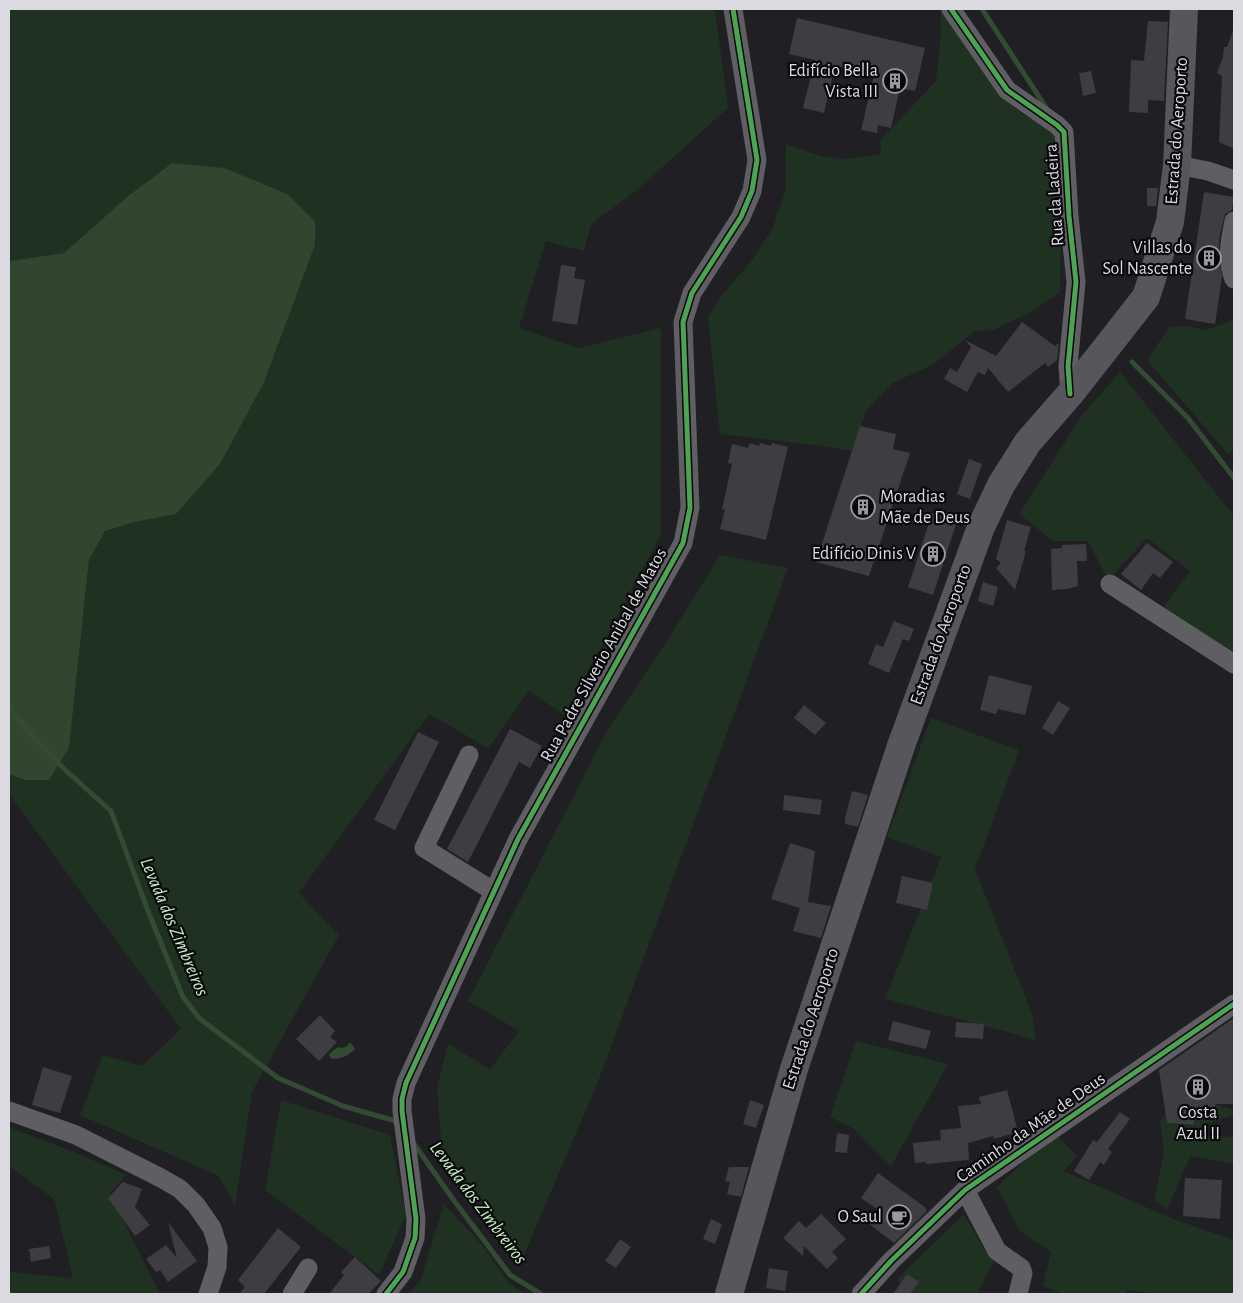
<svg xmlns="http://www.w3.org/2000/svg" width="1243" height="1303" font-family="'Alegreya Sans',sans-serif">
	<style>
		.green { fill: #1f3120 }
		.forest { fill: #30462f }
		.water { fill: #334b33 }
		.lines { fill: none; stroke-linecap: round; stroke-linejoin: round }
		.stream { stroke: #334b33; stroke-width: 5 }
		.building { fill: #3e3d42 }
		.street { stroke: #5f5e63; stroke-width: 19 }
		.secondary { stroke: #57565d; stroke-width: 28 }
		.cycleway-casing { stroke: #09080b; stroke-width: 8 }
		.cycleway { stroke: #4ca352; stroke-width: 5 }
		.labels { text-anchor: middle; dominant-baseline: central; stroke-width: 4.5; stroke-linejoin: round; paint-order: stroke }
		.poi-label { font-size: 18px; fill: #dbdae0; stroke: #09080b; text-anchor: end }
		.street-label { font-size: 18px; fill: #dbdae0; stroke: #09080b }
		.water-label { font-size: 19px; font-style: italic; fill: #c0f1bf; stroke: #09080b }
	</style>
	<rect width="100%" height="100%" fill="#201f24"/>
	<path class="green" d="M9,9H715L728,108L636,191L591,224L584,251L546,241L519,328L578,348L661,328V535L564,715L529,691L488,748L429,714L299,893L339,935L252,1092L235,1206L219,1176L80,1115L103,1055L142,1066L181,1029L9,794V774L25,780L69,748L89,560L105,531L134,522L172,163L128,196L64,253L9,261Z
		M940,9L996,91L1022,114L1058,131L1061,234L1060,292L1033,311L993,330L975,331L934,364L893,383L867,410L852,451L823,446L720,434L708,317L723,294L752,260L773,228L786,188V144L821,156L847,159L881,154L880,140L936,81L941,33Z
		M1234,320V450L1228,454L1147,360L1169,327L1187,326L1206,330Z
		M1120,372L1234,516V658L1162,609L1190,571L1147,538L1108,580L1088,541H1053L1019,514L1082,415Z
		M720,555L788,568L599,1079L521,1262L442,1154L437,1088L448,1044L490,1069L519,1031L468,1001L607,731L667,641Z
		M931,718L1019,750L975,869L1032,1014L1036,1040L885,999L941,857L887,837Z
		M856,1041L948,1064L891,1166L854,1129L830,1117Z
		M281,1100L390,1135L406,1215L379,1275L265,1190Z
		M1216,1105L1234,1110V1115L1203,1124L1198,1135L1234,1137V1164L1190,1156L1167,1210L1154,1200L1164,1152L1160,1121L1165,1115L1166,1123L1194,1126L1196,1118L1211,1119Z
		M9,1127L79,1154L126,1175L110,1194L160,1294H9V1272L73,1278L54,1199L9,1166Z
		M1058,1136L1077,1156L1064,1171L1173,1219L1234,1240V1294H1158L1126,1290L1125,1294H1065L1043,1286L1051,1252L1020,1231L997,1187L1032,1154Z
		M444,1204L483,1246L509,1283L526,1294H407L420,1282Z
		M964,1214L985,1251L996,1258L977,1294H914L897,1279Z"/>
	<path class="forest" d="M172,163L224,168L261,183L287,194L315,221V245L264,382L220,464L176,514L134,522L105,531L89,560L69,748L49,780H25L9,774V261L64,253L128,196Z"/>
	<path class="water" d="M350,1042L355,1049C350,1055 337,1061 330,1058L329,1054L338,1047L342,1048L347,1046Z"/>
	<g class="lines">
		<path class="stream" d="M982,9L1047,109
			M1132,362L1188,418L1234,478
			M9,705L16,717L62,767L111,811L148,911L183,997L199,1018L278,1078L343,1106L399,1122
			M412,1141L455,1202L510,1275L541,1294"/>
	</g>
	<path class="building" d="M797,18L925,48L915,91L900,88L891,128L878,125L877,133L861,130L874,75L835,66L824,113L803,108L815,60L789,54Z
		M1148,21L1168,22L1164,101L1148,100V113L1129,112L1131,60L1144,61Z
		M1233,31L1234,32V149L1219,142L1222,76L1217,73L1223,57L1224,47H1227Z
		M1091,71L1096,93L1083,96L1079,73Z
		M1147,188H1158L1156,206H1147Z
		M1204,192L1234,197L1232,210L1225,214L1220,234L1218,257L1222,277L1215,324L1185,319Z
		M561,265L576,267L574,278L585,280L577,325L552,321Z
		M1022,322L1055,346L1059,343L1057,360L1048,367L1045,363L1008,392L988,368L985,375L978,372L967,392L944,379L950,368L957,372L971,347L965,340L996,356Z
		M860,426L896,434L893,449L910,453L869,576L816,562Z
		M750,443L759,446L760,443L771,446L772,443L788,447L766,540L720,529L725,510L722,509L732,464L728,463L732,444L748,448Z
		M969,459L982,464L970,499L957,494Z
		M932,514L957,521L933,595L908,587Z
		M1007,520L1031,527L1024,551H1026L1015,590L996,568L1001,563L996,559Z
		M1147,543L1173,562L1160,578L1153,573L1141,590L1121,574Z
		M1086,544L1087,561H1077L1078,586L1067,589L1052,590L1051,549L1062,548V545Z
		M983,582L998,587L993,606L978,601Z
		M894,621L914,629L909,641L903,639L889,673L868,664L876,644L883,647Z
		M989,675L1032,686L1025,715L998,709L996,714L980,710Z
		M1058,701L1070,708L1053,735L1042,728Z
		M804,705L826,723L815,735L794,718Z
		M510,729L542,746L530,768L519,762L468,862L447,849Z
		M418,732L439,742L395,830L374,820Z
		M852,791L868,795L858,827L845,824V818Z
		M784,795L822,800L820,815L783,810Z
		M790,843L815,851L808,902L831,906L821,938L793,931L800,908L771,899Z
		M902,876L933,883L927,910L896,903Z
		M320,1015L335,1031L330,1037L337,1042L319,1061L296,1039Z
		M1234,1018V1104H1216L1210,1118L1195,1117L1194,1125L1167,1123L1159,1070Z
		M893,1021L931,1031L926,1049L888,1040Z
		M956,1022L984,1024L983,1039L955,1037Z
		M43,1067L72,1076L60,1113L32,1105Z
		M1007,1090L1018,1132L994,1139L993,1136L968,1143L969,1160L927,1164L926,1162L915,1163L913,1143L941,1140L940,1130L961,1128L958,1106L981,1104L979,1097Z
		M750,1100L764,1105L756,1128L743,1124Z
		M1120,1112L1130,1119L1108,1149L1112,1152L1104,1165L1100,1162L1089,1180L1074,1171L1093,1140L1097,1142Z
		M837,1133L849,1135L847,1153L835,1152Z
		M729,1167H749L741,1197L727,1194L730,1182L725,1181Z
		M878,1173L926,1208V1212L894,1243L868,1223L880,1211L861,1198Z
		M1185,1178L1222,1180L1220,1219L1183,1216Z
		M123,1182L142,1189L135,1207L150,1225L135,1236L108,1198Z
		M821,1214L846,1239L832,1252L838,1258L827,1269L804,1246L803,1256L783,1238L799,1221L806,1228Z
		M711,1219L722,1224L715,1244L703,1239Z
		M168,1222L197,1261L168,1282L160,1270L156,1272L146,1259L166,1245L177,1258Z
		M278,1228L301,1247L264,1294H239L245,1287L238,1280Z
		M620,1239L631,1247L616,1268L605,1261Z
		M49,1246L51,1258L31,1262L29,1249Z
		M355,1257L381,1281L368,1294H329L344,1275L341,1272Z
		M769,1268L788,1271L785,1291L766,1288Z
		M907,1274L919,1282L910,1294H893Z"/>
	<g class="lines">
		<path class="street" d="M951,9L1007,90L1057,125L1064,132L1069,216L1076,282L1068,366L1070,394
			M1177,165L1208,171L1234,180
			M1234,221C1230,241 1226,259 1234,279
			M1110,584L1234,664
			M469,755L424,848L493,891
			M9,1111L76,1135L161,1178L180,1189L196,1205L212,1228L218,1247L217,1267L208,1294
			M965,1190L997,1251L1021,1268L1023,1273L1018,1294
			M292,1294L308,1268
			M386,1294L403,1272L415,1238L416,1219L402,1111V1099L406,1083L518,839L683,543L690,508L683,322L692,293L741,217L752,191L757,160L733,9
			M861,1294L891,1261L965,1190L1234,1004"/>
		<path class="secondary" d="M729,1294L794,1069L901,746L981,527L1001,485L1028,442L1070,394L1146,297L1170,222L1177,165L1184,9"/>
		<g class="cycleway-casing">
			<path id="cycleway" d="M951,9L1007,90L1057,125L1064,132L1069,216L1076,282L1068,366L1070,394
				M386,1294L403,1272L415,1238L416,1219L402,1111V1099L406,1083L518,839L683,543L690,508L683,322L692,293L741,217L752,191L757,160L733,9
				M861,1294L891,1261L965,1190L1234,1004"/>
		</g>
		<use href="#cycleway" class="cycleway"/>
	</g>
	<defs>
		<g id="building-ring" transform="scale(1.25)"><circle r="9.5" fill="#09080b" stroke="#9a999e" stroke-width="1.5"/><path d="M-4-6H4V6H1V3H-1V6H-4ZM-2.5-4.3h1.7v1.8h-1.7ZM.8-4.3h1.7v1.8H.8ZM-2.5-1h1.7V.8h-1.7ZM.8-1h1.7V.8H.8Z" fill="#9a999e"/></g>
		<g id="cafe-ring" transform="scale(1.25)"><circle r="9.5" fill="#09080b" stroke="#9a999e" stroke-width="1.5"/><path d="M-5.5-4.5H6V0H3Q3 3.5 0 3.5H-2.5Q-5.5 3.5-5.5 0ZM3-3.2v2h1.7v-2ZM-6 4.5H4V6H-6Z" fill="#9a999e"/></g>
	</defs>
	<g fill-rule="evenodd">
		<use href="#building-ring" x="895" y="81"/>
		<use href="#building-ring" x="1209" y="258"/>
		<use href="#building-ring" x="863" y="507"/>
		<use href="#building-ring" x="933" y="554"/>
		<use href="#building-ring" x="1198" y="1087"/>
		<use href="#cafe-ring" x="899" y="1217"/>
	</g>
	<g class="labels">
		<g class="poi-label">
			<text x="878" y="71">Edifício Bella<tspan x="878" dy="21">Vista III</tspan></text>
			<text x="1192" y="248">Villas do<tspan x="1192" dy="21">Sol Nascente</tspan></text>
			<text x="880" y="497" text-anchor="start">Moradias<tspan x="880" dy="21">Mãe de Deus</tspan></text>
			<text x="916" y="554">Edifício Dinis V</text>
			<text x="1198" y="1113" text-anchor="middle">Costa<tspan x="1198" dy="21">Azul II</tspan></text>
			<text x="882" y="1217">O Saul</text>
		</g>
		<g class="street-label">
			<text transform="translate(1177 131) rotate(-86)">Estrada do Aeroporto</text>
			<text transform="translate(1055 195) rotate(-94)">Rua da Ladeira</text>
			<text transform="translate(941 635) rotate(-70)">Estrada do Aeroporto</text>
			<text transform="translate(604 655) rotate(-61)">Rua Padre Silverio Anibal de Matos</text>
			<text transform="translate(811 1019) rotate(-72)">Estrada do Aeroporto</text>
			<text transform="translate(1031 1128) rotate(-35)">Caminho da Mãe de Deus</text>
		</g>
		<g class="water-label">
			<text transform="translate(174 927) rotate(67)">Levada dos Zimbreiros</text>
			<text transform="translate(478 1203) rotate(53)">Levada dos Zimbreiros</text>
		</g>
	</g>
	<rect width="1243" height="1303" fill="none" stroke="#dbdae0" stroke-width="20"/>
</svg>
